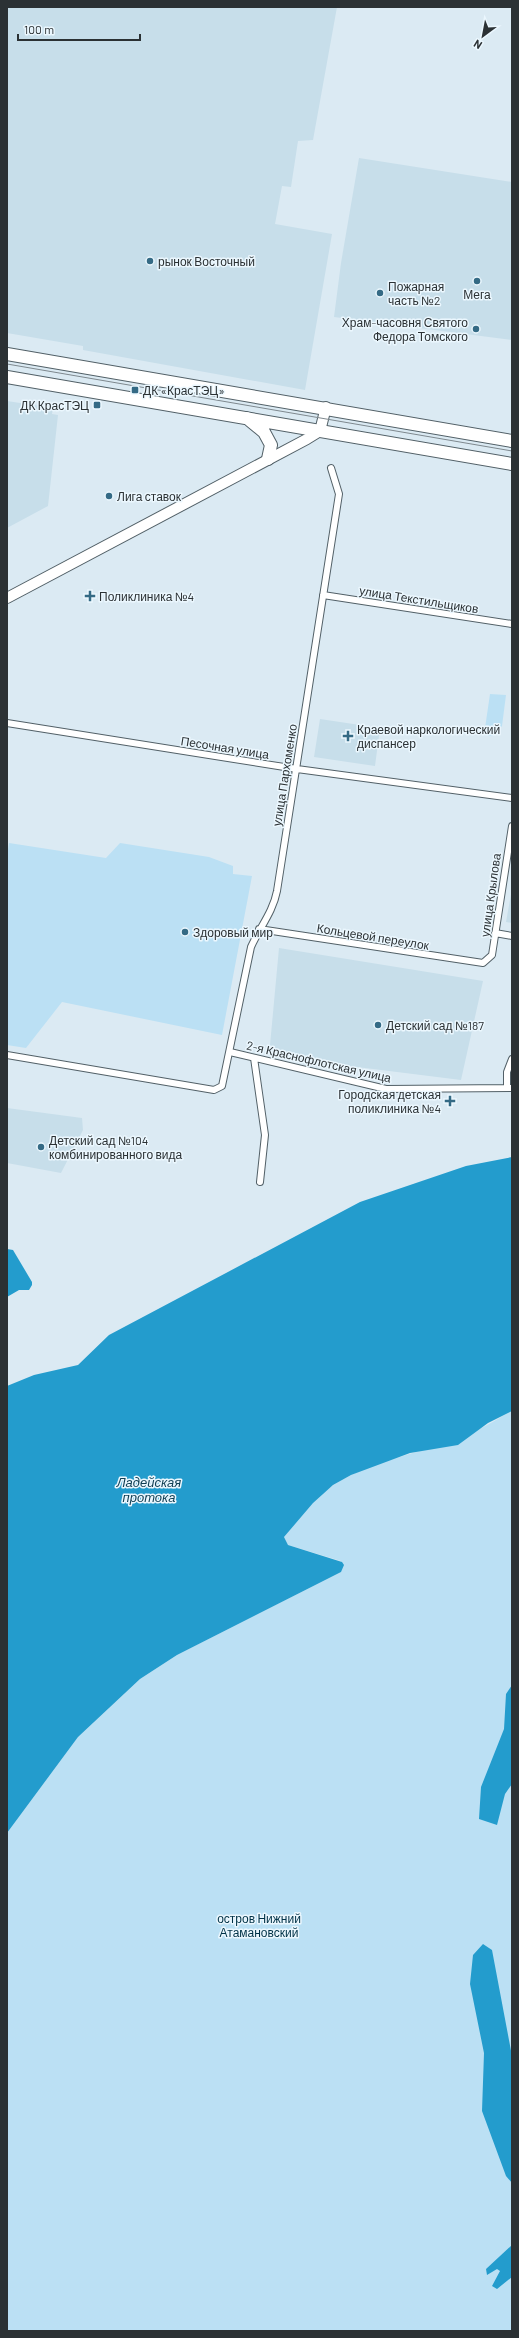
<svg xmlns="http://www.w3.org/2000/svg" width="519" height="2338" font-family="Barlow,sans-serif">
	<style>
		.built { fill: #c7deea }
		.green { fill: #bbe0f4 }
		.water { fill: #239ccd }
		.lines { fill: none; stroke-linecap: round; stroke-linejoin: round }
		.street-casing { stroke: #526067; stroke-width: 8 }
		.primary-casing { stroke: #526067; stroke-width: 12 }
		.highway-casing { stroke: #526067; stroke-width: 14 }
		.street { stroke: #fff; stroke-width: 6 }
		.primary { stroke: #fff; stroke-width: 10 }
		.highway { stroke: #fff; stroke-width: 12 }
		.tram { stroke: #7e888e; stroke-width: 1 }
		.poi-dot { fill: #346a85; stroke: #ebf7fe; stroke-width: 1.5 }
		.labels { text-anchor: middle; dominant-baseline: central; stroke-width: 3; stroke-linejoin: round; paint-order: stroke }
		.poi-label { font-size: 12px; fill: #2b3134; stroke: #ebf7fe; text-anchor: start }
		.street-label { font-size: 12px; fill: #2b3134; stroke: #ebf7fe }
		.park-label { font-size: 12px; fill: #003247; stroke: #ebf7fe }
		.water-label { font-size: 13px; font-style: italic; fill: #0f3e53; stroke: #ebf7fe }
	</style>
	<rect width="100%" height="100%" fill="#dbeaf3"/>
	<path class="built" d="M7,7H337L313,140L298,141L291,187L282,186L275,224L332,234L305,390L83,350V346L7,333Z
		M359,158L512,182V340L334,317L341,263Z
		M7,401L53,408L52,414L58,415L48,506L7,528Z
		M320,719L380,728L375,766L314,757Z
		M512,889V923L506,922Z
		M279,948L483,981L461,1080L269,1056Z
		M7,1108L82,1118L83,1130L61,1173L7,1163Z"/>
	<path class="green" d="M490,694L506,695L502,726L492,736L484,735Z
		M9,843L106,858L120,843L209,857L233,866V874L252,876L222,1035L62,1002L26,1048L7,1045V856Z
		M512,1411V2331H7V1833L78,1737L140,1679L177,1655L341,1572V1561L288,1545L284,1537C299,1518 314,1497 335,1484C378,1457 432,1452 477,1430C489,1425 500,1417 512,1411Z"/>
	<path class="water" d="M512,1157V1411L488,1423L458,1445L410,1453L351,1475L333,1485L313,1503L284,1537L288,1545L342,1562L344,1565L341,1572L177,1655L140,1679L78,1737L7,1833V1386L34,1375L78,1365L109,1335L360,1202L466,1166Z
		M7,1249L13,1250L32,1282V1285L29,1290H19L7,1297Z
		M512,1685V1784L505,1794L497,1825L479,1819L481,1787L504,1729L506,1694Z
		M483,1944L492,1950L512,2056V2183L506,2176L482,2111L484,2053L470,1984L473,1955Z
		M512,2245V2277L497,2289L492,2286L500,2271L497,2269L487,2275L486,2269Z"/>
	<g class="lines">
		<g class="street-casing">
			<path id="street" d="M323,595L512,624
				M7,723L297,769L512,798
				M259,929L483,963L492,955L512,826
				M495,933L512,936
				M230,1052L386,1089L512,1088
				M7,1055L214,1090L222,1086L251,947C260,927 273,912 277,891L339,494L331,468
				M254,1058L265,1135L260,1182
				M507,1088V1072L512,1059"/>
		</g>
		<g class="primary-casing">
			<path id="primary" d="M7,598L307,439L320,431L326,407"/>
		</g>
		<g class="highway-casing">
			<path id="highway" d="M7,354L512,441
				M7,377L512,464
				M247,418L264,432L271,445L268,459"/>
		</g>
		<use href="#street" class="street"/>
		<use href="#primary" class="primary"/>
		<use href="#highway" class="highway"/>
		<path class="tram" d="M7,364L512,451"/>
	</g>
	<g class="poi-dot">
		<circle cx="150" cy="261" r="4"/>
		<circle cx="477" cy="281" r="4"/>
		<circle cx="380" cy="293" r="4"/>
		<circle cx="476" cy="329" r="4"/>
		<rect x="131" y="386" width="8" height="8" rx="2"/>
		<rect x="93" y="401" width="8" height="8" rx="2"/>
		<circle cx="109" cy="496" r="4"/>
		<path d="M88 590h4v4h4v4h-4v4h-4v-4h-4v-4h4z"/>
		<path d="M346 730h4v4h4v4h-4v4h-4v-4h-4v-4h4z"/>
		<circle cx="185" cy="932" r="4"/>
		<circle cx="378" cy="1025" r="4"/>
		<path d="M448 1095h4v4h4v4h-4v4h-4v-4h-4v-4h4z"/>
		<circle cx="41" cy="1147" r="4"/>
	</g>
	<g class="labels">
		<g class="poi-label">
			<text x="158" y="261">рынок Восточный</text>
			<text x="388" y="286">Пожарная<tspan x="388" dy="14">часть №2</tspan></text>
			<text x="477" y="294" text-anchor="middle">Мега</text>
			<text x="468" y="322" text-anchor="end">Храм-часовня Святого<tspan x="468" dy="14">Федора Томского</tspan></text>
			<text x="143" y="390">ДК «КрасТЭЦ»</text>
			<text x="89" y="405" text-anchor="end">ДК КрасТЭЦ</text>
			<text x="117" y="496">Лига ставок</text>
			<text x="99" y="596">Поликлиника №4</text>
			<text x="357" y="729">Краевой наркологический<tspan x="357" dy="14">диспансер</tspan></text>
			<text x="193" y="932">Здоровый мир</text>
			<text x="386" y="1025">Детский сад №187</text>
			<text x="441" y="1094" text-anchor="end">Городская детская<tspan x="441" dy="14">поликлиника №4</tspan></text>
			<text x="49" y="1140">Детский сад №104<tspan x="49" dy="14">комбинированного вида</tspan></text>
		</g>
		<g class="street-label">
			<text transform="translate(419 599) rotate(9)">улица Текстильщиков</text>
			<text transform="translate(225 747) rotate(9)">Песочная улица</text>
			<text transform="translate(284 775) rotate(-81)">улица Пархоменко</text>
			<text transform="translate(490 895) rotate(-82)">улица Крылова</text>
			<text transform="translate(373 936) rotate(9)">Кольцевой переулок</text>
			<text transform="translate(319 1061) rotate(13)">2-я Краснофлотская улица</text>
		</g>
		<g class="park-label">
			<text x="259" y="1918">остров Нижний<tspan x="259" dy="14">Атамановский</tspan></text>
		</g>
		<g class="water-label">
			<text x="149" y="1482">Ладейская<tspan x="149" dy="15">протока</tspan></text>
		</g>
	</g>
	<rect width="519" height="2338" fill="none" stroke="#2b3134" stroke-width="16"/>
	<g transform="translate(483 36) rotate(212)" stroke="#ebf7fe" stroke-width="3" paint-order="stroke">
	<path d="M0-3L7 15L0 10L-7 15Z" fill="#2b3134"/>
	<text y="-6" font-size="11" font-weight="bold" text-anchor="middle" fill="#2b3134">N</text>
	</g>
	<path d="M18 34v6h122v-6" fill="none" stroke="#2b3134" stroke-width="2"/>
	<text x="24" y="34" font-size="12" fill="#2b3134" stroke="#ebf7fe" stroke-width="3" paint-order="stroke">100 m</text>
</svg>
